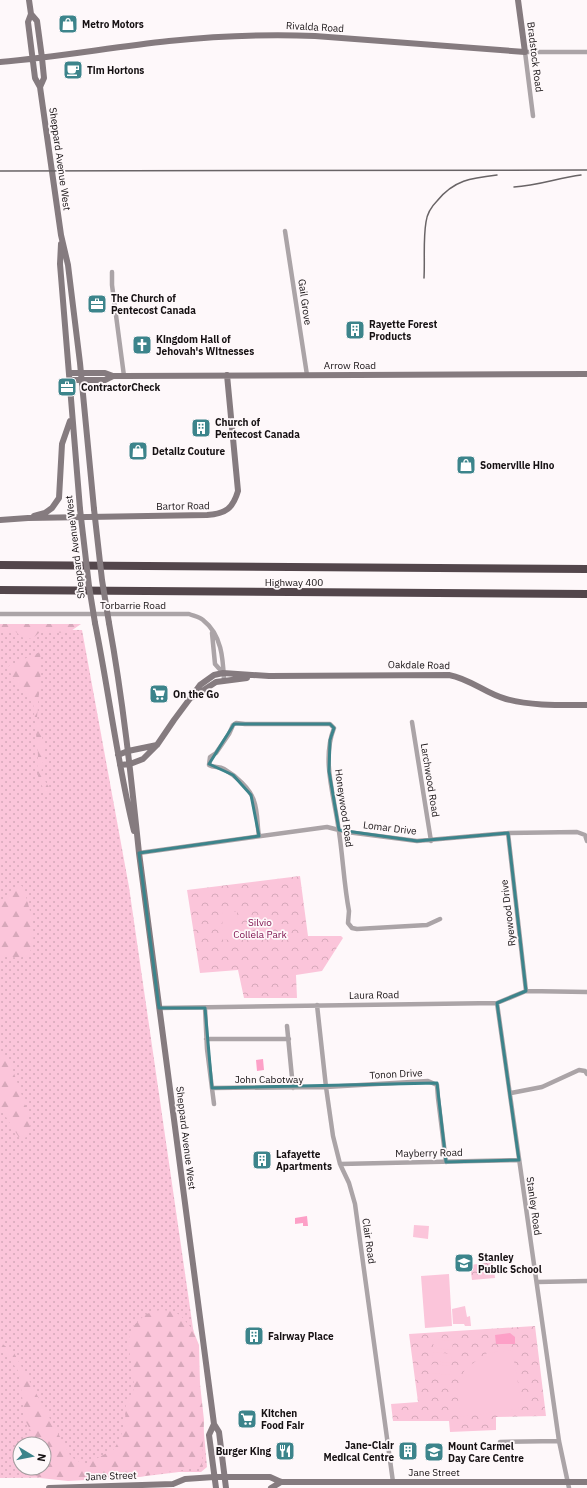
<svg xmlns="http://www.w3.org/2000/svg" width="587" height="1488" font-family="'IBM Plex Sans',sans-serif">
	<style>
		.grass { fill: url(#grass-dots); fill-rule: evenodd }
		.forest { fill: url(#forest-firs) }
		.park { fill: url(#park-crowns) }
		.garden { fill: #fbc5da }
		.water { fill: #fda0c7 }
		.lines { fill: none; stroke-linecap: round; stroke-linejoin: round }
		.street { stroke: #aba4a7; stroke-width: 4.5 }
		.secondary { stroke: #857b7f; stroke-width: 6 }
		.highway { stroke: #53464b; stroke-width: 8 }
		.rail { stroke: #696466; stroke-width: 1.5 }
		.secondary-bridge { stroke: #857b7f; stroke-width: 6 }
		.marked { fill: none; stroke: #3c848b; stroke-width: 3; stroke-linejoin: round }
		.labels { text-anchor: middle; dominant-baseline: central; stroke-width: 3.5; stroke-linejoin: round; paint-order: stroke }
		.poi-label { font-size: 10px; font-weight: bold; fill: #161113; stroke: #fef8fa; text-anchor: start }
		.street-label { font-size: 10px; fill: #161113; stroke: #fef8fa }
		.park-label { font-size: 10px; fill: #7d104d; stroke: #fef8fa }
	</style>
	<defs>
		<pattern id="grass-dots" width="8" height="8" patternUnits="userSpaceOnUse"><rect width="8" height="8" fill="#fbc5da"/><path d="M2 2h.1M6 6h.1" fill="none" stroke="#d6a8ba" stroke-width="1.8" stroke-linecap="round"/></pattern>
		<pattern id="forest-firs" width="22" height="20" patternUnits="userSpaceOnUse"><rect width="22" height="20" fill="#fbc5da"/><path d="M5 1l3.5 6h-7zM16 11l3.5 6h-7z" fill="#d6a8ba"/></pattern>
		<pattern id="park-crowns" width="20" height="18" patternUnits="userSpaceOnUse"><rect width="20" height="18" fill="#fbc5da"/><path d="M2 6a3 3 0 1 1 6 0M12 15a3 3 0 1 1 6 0" fill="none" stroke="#d6a8ba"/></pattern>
	</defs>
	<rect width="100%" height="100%" fill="#fef8fa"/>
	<path class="grass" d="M0,629L82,630L129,887L197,1356L207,1467L201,1472H179L138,1477L0,1478ZM20,1444H44V1468H20Z"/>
	<path class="forest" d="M0,624H81L68,633L40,632L32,639L21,637L15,631H0Z
		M40,652L41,669L37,717L45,749L41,774L51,791L46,796L37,773L38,755L33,701L12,677L8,666Z
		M20,885L23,887C29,906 40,939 28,955L19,958L0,955V905Z
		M0,1055L10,1062L28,1113L31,1129L27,1137L20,1139L6,1117L0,1104Z
		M160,1310L172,1311L180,1315L193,1330L199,1345L200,1384L204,1420L202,1467L138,1477L68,1481L40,1478L33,1474L36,1468H44V1444H38L25,1420L19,1372L0,1346V1342L14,1353L71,1457L85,1465L114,1449L120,1439L125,1422L126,1402L133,1392L134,1385L128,1341L133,1326L146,1314Z"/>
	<path class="park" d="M300,876L308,936H341L343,938L322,971L296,975L297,998H244L238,970L200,973L187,890Z
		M493,1262L495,1278L472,1280L470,1265Z
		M535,1326L546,1416L496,1417V1430L450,1432L449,1421H393L391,1404L418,1402L409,1334Z"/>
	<path class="garden" d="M222,912H237L238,939L223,940Z
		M414,1225L429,1226L428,1239L413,1237Z
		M449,1274L452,1326L425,1328L421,1276Z
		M465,1306L467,1317L470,1316L471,1326H465L464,1324H453L452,1309Z
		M434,1339L453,1341L452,1350L433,1348Z
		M512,1350L522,1405L517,1409L460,1417L457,1388L465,1369L487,1353Z
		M433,1352L452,1354L451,1363L432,1361Z
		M432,1364L451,1366L450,1375L431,1373Z"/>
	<path class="water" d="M263,1059L264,1070L257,1071L256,1060Z
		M307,1216L308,1226H303V1223L295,1224V1218Z
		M510,1333L515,1337V1344H496L495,1335Z"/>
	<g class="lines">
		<path class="street" d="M533,116L525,52H587
			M285,231L307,375
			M112,272V285L124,376
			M0,614H189C194,616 200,617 203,620C222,635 223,659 224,680
			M212,633L215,664L223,673
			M412,722L431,841
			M508,833L526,991
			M259,836C257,825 258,812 254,801C250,788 236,776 224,769C219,766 214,768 209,765L210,757L216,753L229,734L233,725L236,723L245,724H330L334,728C321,761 335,798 339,832C343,858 344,885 349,911L348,923L352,928L357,929L427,925L440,919
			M139,853L327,827L347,832L417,841L508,833L577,832L585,835L587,841
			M497,1003L559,1441L569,1488
			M317,1005L326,1087L333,1136L340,1164L349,1183L355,1204L393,1482
			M159,1008L497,1003L526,991L587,992
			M205,1008L207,1049L214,1104
			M287,1026L293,1088
			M206,1039H289
			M212,1088L326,1087L428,1081L437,1085L438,1098L446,1162
			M511,1093L542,1087L579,1070L585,1071L587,1074
			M340,1164L519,1160
			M537,1282L587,1281
			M500,1442L559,1441"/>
		<path class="secondary" d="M29,0L31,14L28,22L35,78L40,87L61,235L68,265L80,363L94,509
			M31,14L37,21L42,58L44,78L40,87
			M0,62C57,57 113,47 169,41C218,36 266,34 315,36L525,52L518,0
			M61,244L60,264L80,509
			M69,373H105L113,376
			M69,380H105L113,376H124L587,374
			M34,516L45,513L52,508L59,498L62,444L70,421
			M0,520L28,518L207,515C226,514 233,508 238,491L227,375
			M95,623C109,692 117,762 134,831
			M109,623C123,700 131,776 139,853L214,1424L219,1432L226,1488
			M193,697L216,682L247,678
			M118,755L128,751L157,745
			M120,765L130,764L143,759L157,745L174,720L200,685L214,675L223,673L269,676L449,675C471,679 486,694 506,699C532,706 561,705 587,705
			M214,1424L209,1435L216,1488
			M49,1488L173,1484L185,1479L214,1477H270L281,1482H587
			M271,1488L281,1482"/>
		<path class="highway" d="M0,565L587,569
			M0,590L587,594"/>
		<path class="rail" d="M0,171L587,170
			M514,187C537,186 558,178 581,175
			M424,278C425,260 423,240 426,222C427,214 431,207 437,201C454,180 471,178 497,175"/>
		<path class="secondary-bridge" d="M80,509L89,586L95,623
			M94,509L102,580L109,623"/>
	</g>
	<path class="marked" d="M234,724H330L334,728L330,740L329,771L339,830L417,841L508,833L526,991L497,1003L519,1160L446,1162L437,1083L212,1088L205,1008H159L139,853L259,836L251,795L233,775L209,764Z"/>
	<defs>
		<g id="shop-square" transform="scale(1)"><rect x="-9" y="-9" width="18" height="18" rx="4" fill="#3c848b" stroke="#fef8fa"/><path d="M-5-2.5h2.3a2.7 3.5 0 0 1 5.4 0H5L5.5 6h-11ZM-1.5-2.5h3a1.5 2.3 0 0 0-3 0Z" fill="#fff"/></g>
		<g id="cafe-square" transform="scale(1)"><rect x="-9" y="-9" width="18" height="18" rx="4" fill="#3c848b" stroke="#fef8fa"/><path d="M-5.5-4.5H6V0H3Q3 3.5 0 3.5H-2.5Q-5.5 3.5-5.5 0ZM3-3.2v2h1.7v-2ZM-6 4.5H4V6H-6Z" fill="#fff"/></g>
		<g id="office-square" transform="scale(1)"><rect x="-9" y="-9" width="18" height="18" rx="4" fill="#3c848b" stroke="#fef8fa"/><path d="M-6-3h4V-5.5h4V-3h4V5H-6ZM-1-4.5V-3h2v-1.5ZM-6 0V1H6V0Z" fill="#fff"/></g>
		<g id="building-square" transform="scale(1)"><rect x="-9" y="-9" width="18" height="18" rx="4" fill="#3c848b" stroke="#fef8fa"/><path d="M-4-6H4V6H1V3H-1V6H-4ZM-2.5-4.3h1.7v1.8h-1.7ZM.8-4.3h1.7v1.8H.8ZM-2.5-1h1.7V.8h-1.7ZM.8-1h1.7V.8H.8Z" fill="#fff"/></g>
		<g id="church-square" transform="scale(1)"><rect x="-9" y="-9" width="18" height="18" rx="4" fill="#3c848b" stroke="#fef8fa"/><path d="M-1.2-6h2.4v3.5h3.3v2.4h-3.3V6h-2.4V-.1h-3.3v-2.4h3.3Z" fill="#fff"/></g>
		<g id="supermarket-square" transform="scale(1)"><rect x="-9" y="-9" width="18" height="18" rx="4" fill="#3c848b" stroke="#fef8fa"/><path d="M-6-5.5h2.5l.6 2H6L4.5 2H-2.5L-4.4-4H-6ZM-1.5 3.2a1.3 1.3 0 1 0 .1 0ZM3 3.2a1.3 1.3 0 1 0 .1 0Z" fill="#fff"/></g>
		<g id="school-square" transform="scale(1)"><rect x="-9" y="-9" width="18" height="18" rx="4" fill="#3c848b" stroke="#fef8fa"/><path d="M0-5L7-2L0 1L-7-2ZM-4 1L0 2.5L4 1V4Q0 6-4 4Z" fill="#fff"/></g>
		<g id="restaurant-square" transform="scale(1)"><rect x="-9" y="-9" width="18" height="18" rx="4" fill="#3c848b" stroke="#fef8fa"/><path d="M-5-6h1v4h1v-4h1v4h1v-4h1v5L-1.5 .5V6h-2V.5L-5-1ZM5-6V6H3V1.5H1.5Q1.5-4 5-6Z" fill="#fff"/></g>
	</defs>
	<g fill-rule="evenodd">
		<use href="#shop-square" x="68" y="24"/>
		<use href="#cafe-square" x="73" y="70"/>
		<use href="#office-square" x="97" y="304"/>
		<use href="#building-square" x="355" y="330"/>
		<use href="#church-square" x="142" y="345"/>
		<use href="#office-square" x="67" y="387"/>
		<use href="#building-square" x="201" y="428"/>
		<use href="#shop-square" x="138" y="451"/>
		<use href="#shop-square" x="466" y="465"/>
		<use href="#supermarket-square" x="159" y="694"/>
		<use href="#building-square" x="262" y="1160"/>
		<use href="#school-square" x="464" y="1263"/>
		<use href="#building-square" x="254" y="1336"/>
		<use href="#supermarket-square" x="247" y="1419"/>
		<use href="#restaurant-square" x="285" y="1451"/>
		<use href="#building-square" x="408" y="1451"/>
		<use href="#school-square" x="434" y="1452"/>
	</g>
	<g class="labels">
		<g class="poi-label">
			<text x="82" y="24">Metro Motors</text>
			<text x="87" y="70">Tim Hortons</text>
			<text x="111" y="298">The Church of<tspan x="111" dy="12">Pentecost Canada</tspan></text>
			<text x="369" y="324">Rayette Forest<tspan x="369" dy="12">Products</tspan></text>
			<text x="156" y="339">Kingdom Hall of<tspan x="156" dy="12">Jehovah's Witnesses</tspan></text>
			<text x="81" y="387">ContractorCheck</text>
			<text x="215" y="422">Church of<tspan x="215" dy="12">Pentecost Canada</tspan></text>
			<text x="152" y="451">Detailz Couture</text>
			<text x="480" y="465">Somerville Hino</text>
			<text x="173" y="694">On the Go</text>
			<text x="276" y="1154">Lafayette<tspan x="276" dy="12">Apartments</tspan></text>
			<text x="478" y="1257">Stanley<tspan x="478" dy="12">Public School</tspan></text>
			<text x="268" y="1336">Fairway Place</text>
			<text x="261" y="1413">Kitchen<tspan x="261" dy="12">Food Fair</tspan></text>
			<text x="394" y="1445" text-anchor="end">Jane-Clair<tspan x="394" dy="12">Medical Centre</tspan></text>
			<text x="448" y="1446">Mount Carmel<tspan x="448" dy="12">Day Care Centre</tspan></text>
			<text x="271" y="1451" text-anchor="end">Burger King</text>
		</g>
		<g class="street-label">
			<text transform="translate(315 27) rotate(3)">Rivalda Road</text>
			<text transform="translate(535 57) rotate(83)">Bradstock Road</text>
			<text transform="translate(60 159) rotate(82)">Sheppard Avenue West</text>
			<text transform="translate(305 302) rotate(82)">Gail Grove</text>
			<text x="350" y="365">Arrow Road</text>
			<text transform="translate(183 506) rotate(-1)">Bartor Road</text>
			<text transform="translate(75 547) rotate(-97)">Sheppard Avenue West</text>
			<text x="294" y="582">Highway 400</text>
			<text x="133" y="605">Torbarrie Road</text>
			<text transform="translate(419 665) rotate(1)">Oakdale Road</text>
			<text transform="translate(430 780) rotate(81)">Larchwood Road</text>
			<text transform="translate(344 808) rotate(82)">Honeywood Road</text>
			<text transform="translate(390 828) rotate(7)">Lomar Drive</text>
			<text transform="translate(508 913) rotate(-97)">Ryewood Drive</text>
			<text transform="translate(374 995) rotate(-1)">Laura Road</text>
			<text transform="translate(396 1074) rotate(-3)">Tonon Drive</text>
			<text x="269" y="1079">John Cabotway</text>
			<text transform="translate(186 1138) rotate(83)">Sheppard Avenue West</text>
			<text transform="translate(429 1153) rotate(-1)">Mayberry Road</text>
			<text transform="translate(534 1206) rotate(82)">Stanley Road</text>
			<text transform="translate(369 1241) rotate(82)">Clair Road</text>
			<text x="434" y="1472">Jane Street</text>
			<text transform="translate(111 1476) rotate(-2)">Jane Street</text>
		</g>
		<g class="park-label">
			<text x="260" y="922">Silvio<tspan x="260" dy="12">Collela Park</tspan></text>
		</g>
	</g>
	<g transform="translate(32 1456) rotate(100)"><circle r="19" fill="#fef8fa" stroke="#a19c9e"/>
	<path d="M0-3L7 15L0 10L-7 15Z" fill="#3c848b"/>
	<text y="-6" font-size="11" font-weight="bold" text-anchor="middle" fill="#161113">N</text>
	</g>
</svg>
